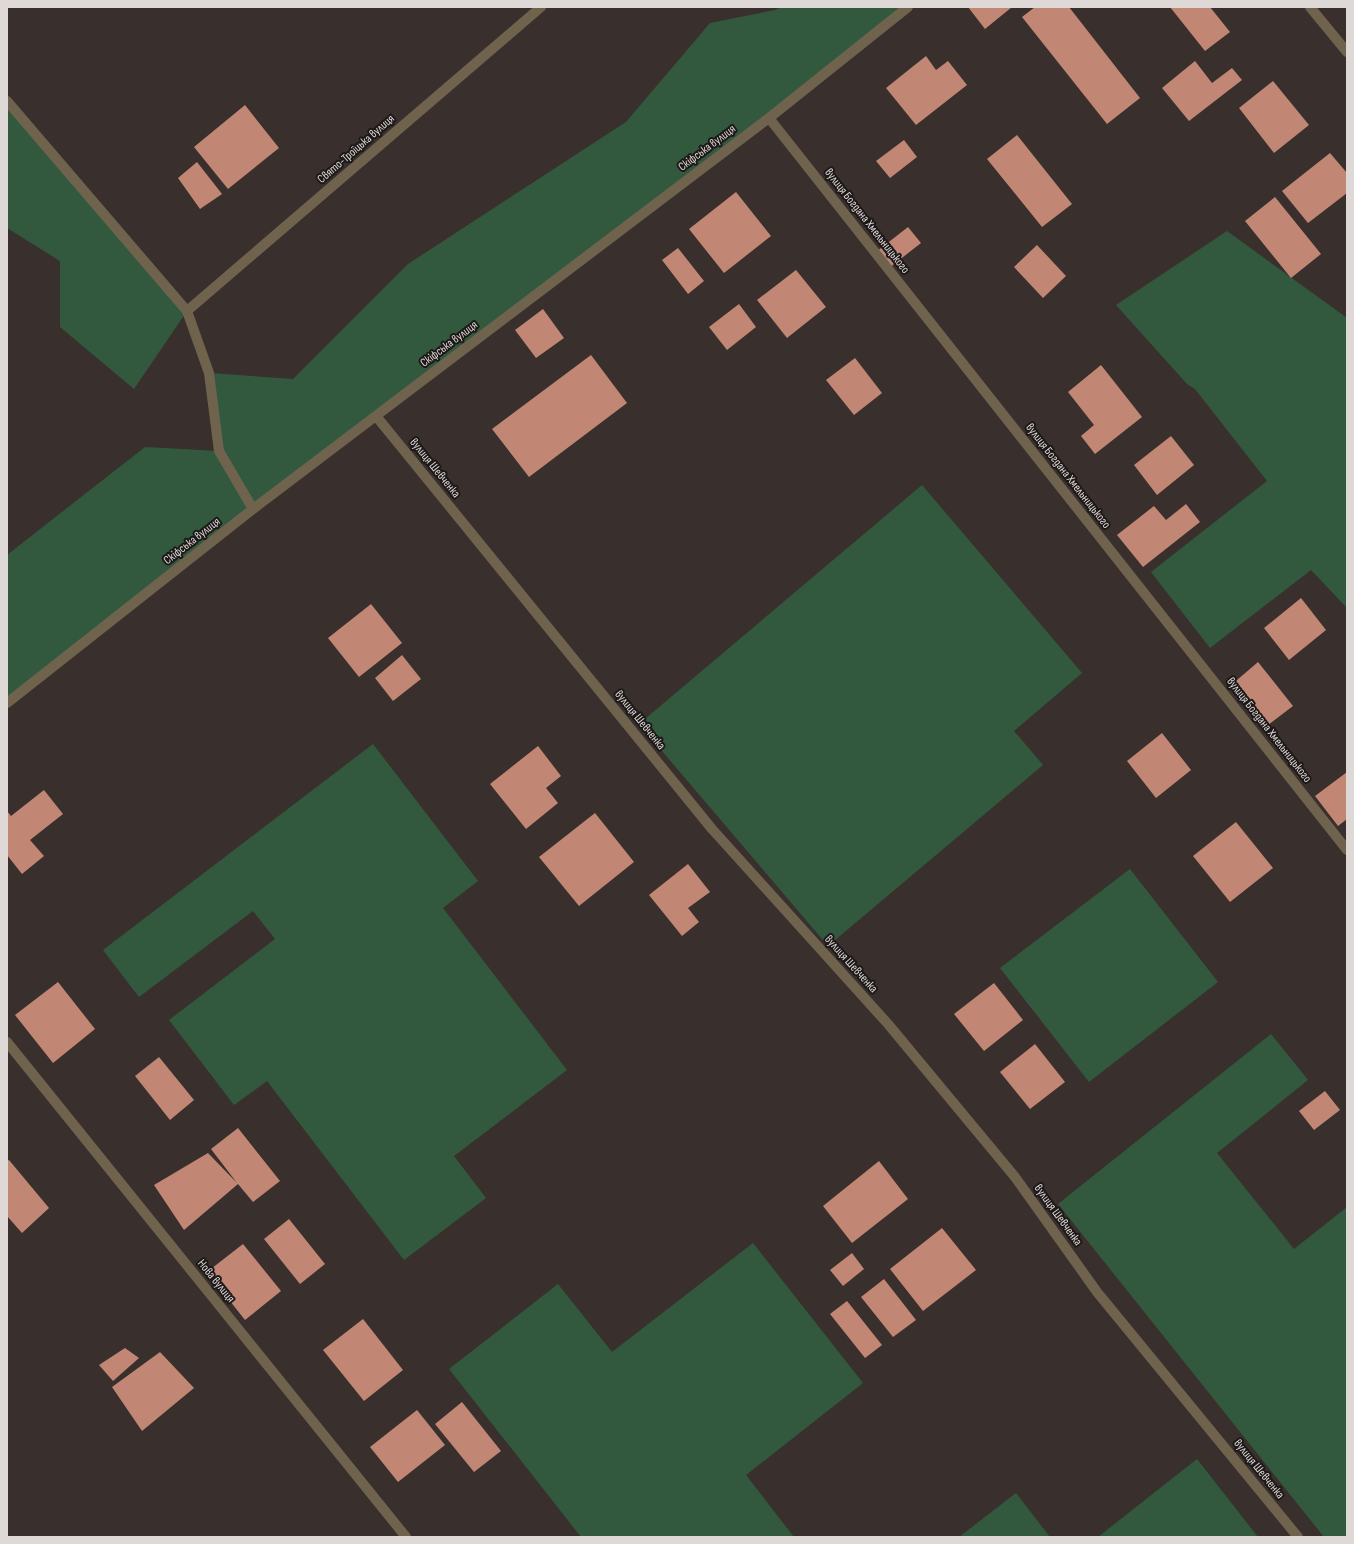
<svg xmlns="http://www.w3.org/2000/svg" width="1354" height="1544" font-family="'Sofia Sans Condensed',sans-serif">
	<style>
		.green { fill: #32593e }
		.building { fill: #c18774 }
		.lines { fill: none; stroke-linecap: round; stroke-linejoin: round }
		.minor { stroke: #6f634e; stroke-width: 10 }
		.labels { text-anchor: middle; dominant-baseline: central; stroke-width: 4; stroke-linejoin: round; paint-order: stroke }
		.street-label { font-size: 12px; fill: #ded8d6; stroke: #1d1918 }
	</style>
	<rect width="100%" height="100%" fill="#39302d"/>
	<path class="green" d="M781,7H908L7,698V555L145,447L218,451L209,373L293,379L408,264L626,122L710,23L775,10Z
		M7,101L187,311L134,389L60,327V261L7,228Z
		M1227,231L1347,318V608L1311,570L1210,648L1151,572L1267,481L1195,389L1187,384L1116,305Z
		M922,485L1082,673L1014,731L1043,765L828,946L639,724Z
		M373,744L478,881L443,908L567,1070L454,1156L486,1198L404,1260L267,1081L234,1105L169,1020L275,939L253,911L139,997L103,950Z
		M1130,869L1218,982L1089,1082L1000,968Z
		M1271,1034L1308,1080L1217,1153L1294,1249L1347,1207V1537H1324L1058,1204Z
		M753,1243L863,1383L746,1475L794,1537H581L449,1369L558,1284L612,1352Z
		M1197,1459L1258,1537H1098Z
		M1016,1493L1050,1537H959Z"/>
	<path class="building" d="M968,7H1012L985,29Z
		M1035,7H1069L1140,98L1107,124L1022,17Z
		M1170,7H1210L1230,32L1205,51Z
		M926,56L936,70L948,61L967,85L916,125L886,88Z
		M1195,61L1212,83L1232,68L1242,80L1189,121L1162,88Z
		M1273,81L1309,125L1274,153L1239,108Z
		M245,105L279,148L228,189L194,147Z
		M1017,135L1072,204L1042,227L987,159Z
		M904,140L917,157L890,178L876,161Z
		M1330,153L1347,173V193L1308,223L1282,191Z
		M197,162L222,194L200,209L178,178Z
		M736,192L771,236L724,273L689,229Z
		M1275,197L1321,254L1291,278L1245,221Z
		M908,227L921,243L889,268L876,252Z
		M1037,245L1066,276L1043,298L1014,267Z
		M678,248L704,281L688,294L662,260Z
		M796,270L826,307L787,338L757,300Z
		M739,304L756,327L727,350L709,327Z
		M543,309L564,338L536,358L515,330Z
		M591,355L627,403L529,477L492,429Z
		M855,358L882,393L854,415L826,380Z
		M1101,365L1142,417L1095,454L1081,436L1094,425L1068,392Z
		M1171,436L1194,465L1157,495L1134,465Z
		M1186,504L1200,522L1143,567L1117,535L1154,506L1166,520Z
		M1301,598L1326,630L1289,660L1264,628Z
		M371,604L402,643L359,677L328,638Z
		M402,655L421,679L393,701L375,678Z
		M1258,662L1293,706L1264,728L1230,686Z
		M1162,733L1191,770L1156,798L1127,761Z
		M538,746L561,776L546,788L558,803L526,829L490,784Z
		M1347,772V819L1338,826L1315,796Z
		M44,790L63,814L30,840L44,856L22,874L7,855V811L11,816Z
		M595,813L634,862L579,906L539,857Z
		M1236,822L1273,868L1230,902L1193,856Z
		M688,864L710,892L688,908L699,922L682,936L649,895Z
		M58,982L95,1029L53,1063L15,1015Z
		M994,983L1023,1020L984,1051L954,1014Z
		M1035,1044L1065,1082L1030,1109L1000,1072Z
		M159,1057L194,1100L170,1120L135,1076Z
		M1325,1091L1340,1110L1314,1130L1299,1111Z
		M238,1128L280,1181L253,1202L238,1184L184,1230L154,1185L208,1153L237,1183L211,1149Z
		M9,1160L49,1208L22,1233L7,1216V1161Z
		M879,1161L908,1199L852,1243L823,1206Z
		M289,1219L325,1264L300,1284L264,1239Z
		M942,1228L976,1270L923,1311L890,1269Z
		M243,1244L281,1291L245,1320L207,1272Z
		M852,1253L864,1269L843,1286L830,1270Z
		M884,1279L916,1320L893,1337L861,1297Z
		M847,1301L882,1345L865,1358L830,1314Z
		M363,1319L403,1370L364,1401L323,1350Z
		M125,1348L139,1358L113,1381L99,1365Z
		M160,1352L194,1388L142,1431L112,1387Z
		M462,1402L501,1451L474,1472L435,1424Z
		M417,1410L445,1445L398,1482L370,1447Z"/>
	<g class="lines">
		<path class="minor" d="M1310,7L1347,52
			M7,101L187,311L209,373L219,451L253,509
			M769,118L1347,850
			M187,311L541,7
			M376,416L712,829L888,1024L1015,1177L1097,1292L1298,1537
			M7,703L253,509L769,118L908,7
			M7,1042L406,1537"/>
	</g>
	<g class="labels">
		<g class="street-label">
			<text transform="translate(707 148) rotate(-37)">Скіфська вулиця</text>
			<text transform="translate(356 149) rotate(-41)">Свято-Троїцька вулиця</text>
			<text transform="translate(867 221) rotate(52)">вулиця Богдана Хмельницького</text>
			<text transform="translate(449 344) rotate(-37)">Скіфська вулиця</text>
			<text transform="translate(435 468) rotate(51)">вулиця Шевченка</text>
			<text transform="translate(1068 476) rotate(52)">вулиця Богдана Хмельницького</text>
			<text transform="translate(192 541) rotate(-38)">Скіфська вулиця</text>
			<text transform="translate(640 720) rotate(51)">вулиця Шевченка</text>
			<text transform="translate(1269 730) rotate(52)">вулиця Богдана Хмельницького</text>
			<text transform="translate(851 964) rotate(48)">вулиця Шевченка</text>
			<text transform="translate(1058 1215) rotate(54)">вулиця Шевченка</text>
			<text transform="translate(216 1281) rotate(51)">Нова вулиця</text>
			<text transform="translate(1259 1469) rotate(51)">вулиця Шевченка</text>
		</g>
	</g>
	<rect width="1354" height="1544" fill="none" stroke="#ded8d6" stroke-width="16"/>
</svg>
